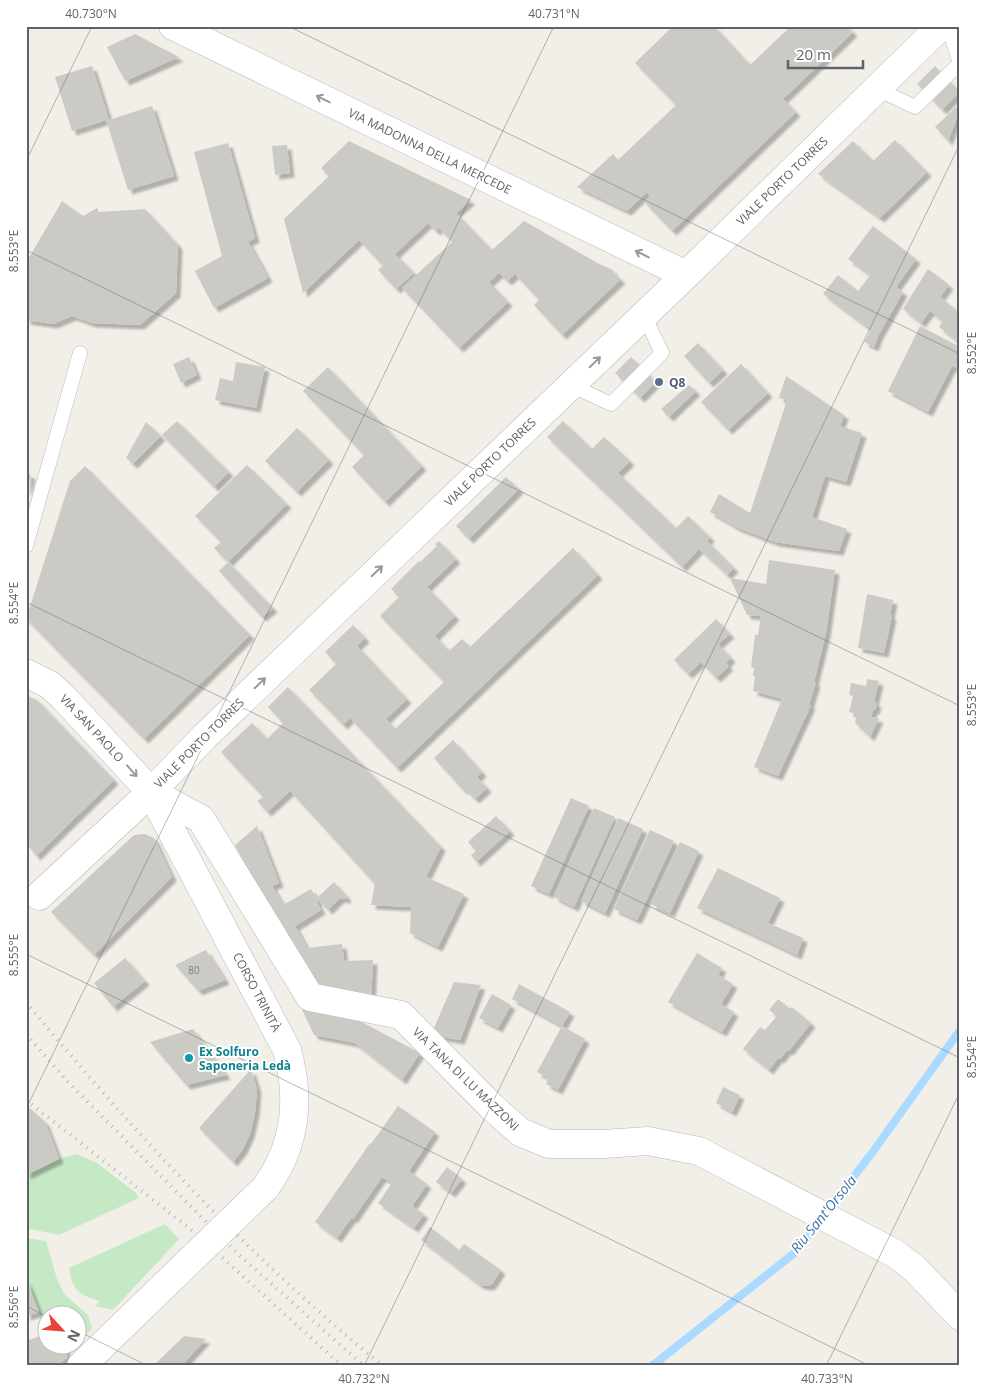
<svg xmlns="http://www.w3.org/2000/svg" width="986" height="1392" font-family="'Open Sans',sans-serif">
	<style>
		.green { fill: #c5e8c5 }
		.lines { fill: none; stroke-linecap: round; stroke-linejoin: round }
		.stream { stroke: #aadaff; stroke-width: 8 }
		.building { fill: #cccac5; filter: url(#shadow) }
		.lane-casing { stroke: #b5b8bc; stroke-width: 15 }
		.street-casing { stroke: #b5b8bc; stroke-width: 29 }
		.secondary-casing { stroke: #b6babf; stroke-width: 29 }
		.lane { stroke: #fff; stroke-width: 14 }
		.street { stroke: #fff; stroke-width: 28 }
		.secondary { stroke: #fff; stroke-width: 28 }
		.rail { stroke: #b6b7b8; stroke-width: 4; stroke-dasharray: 1 6; stroke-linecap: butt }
		.secondary-bridge-casing { stroke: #b6babf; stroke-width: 29; stroke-linecap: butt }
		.secondary-bridge { stroke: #fff; stroke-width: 28 }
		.oneway { stroke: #979a9d }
		.ticks { fill: none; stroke: #5f6368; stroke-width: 1; stroke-opacity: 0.45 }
		.service-dot { fill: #5c6f8a; stroke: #fff; stroke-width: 2 }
		.culture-dot { fill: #0f9aa8; stroke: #fff; stroke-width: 2 }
		.labels { text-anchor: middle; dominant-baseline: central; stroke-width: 4; stroke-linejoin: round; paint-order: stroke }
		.number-label { font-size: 10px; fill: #7a7d7f }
		.street-label { font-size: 12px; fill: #5f6368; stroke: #fff }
		.service-label { font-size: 12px; font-weight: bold; fill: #4e5e75; stroke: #fff; text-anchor: start }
		.culture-label { font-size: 12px; font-weight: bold; fill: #0d838f; stroke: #fff; text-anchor: start }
		.water-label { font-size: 14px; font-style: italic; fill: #4174aa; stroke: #fff }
		.neatline { fill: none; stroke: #5f6368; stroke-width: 2 }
		.ticks-label { font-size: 12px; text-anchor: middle; fill: #5f6368 }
	</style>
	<defs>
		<filter id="shadow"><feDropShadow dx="4.5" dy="4.5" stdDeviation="1" flood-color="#0004"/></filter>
	</defs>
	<rect width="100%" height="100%" fill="#f1efe8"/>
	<path class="green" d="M76,1154L97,1163L136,1193L139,1198L59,1235L26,1228V1175L59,1159Z
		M165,1224L179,1239L113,1310L95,1306L100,1301C79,1295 72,1290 69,1268Z
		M26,1238L46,1241L57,1279L64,1294L88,1315L92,1328L68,1357L63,1345L78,1344V1314H48L47,1333L26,1279Z"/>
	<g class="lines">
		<path class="stream" d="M827,1211L872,1153L960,1030
			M652,1366L797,1251L820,1220"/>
	</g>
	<path class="building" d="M673,26H714L750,65L791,26H847L853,32L783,99L796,112L672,231L644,202L650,196L647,192L627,211L577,187L613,154L618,160L676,105L635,63Z
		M135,34L154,44L179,57L125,81L107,47Z
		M92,66L109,120L152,106L174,176L128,190L106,120L72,131L55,77Z
		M935,66L960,92L942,110L917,84Z
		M956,107L960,110L948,141L935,127Z
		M895,140L927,172L880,218L818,174L853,141L873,161Z
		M349,141L471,200L456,213L492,250L524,221L599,264L613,270V273L621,279L562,335L534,305L539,300L515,274L507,281L499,273L489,282L508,302L459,348L402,288L452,242L439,228L436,231L428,223L395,254L414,273L396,289L378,270L383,266L359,240L303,293L284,219L329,176L321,168Z
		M228,143L255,238L248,242L268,278L214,308L195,271L222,256L194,152Z
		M287,145L290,173L275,175L272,146Z
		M62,201L83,216L97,208L99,212L145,209L178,245L176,293L140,325L92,323L72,316L53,324L26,320V263Z
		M873,226L916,259L896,287L903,292L879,334L874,347L864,342L872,329L867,326V327L823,294L838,275L858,291L870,275L848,259Z
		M928,269L949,285L940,297L960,313V343L939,327L943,321L930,311L921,323L903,309Z
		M920,326L960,347V370L952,366L928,412L888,391Z
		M698,343L723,370L709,383L684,356Z
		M189,357L197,375L181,383L173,364Z
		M631,357L656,382L640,398L615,373Z
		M236,362L265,367L256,408L215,400L220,378L233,381Z
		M741,364L768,393L728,430L701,402Z
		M328,367L422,466L385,502L352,467L364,455L303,391Z
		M786,376L844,415L840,426L862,433L846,482L825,476L812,517L847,529L839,551L775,542L738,528L710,512L719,494L750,513L787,400L779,398Z
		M689,385L696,391L669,417L661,409Z
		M177,421L229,472L214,487L162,435Z
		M563,421L592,449L604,437L630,461L618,473L676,528L688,516L710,537L707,541L734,568L727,575L699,549L682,567L547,437Z
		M146,422L161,436L133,464L126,458Z
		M297,428L329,460L297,492L265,461Z
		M247,465L287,504L228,562L214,548L221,542L195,516Z
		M85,466L250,635L144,739L26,619L70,481Z
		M26,473L31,475L27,491H26Z
		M506,477L519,489L469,539L456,526Z
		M439,541L456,559L427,587L455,616L435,636L449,651L462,639L470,647L573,548L598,575L397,768L350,718L343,725L309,690L336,664L325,652L353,625L365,638L357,646L407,699L386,719L395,729L444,682L380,616L399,597L391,589L419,561L420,562L437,546L435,544Z
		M769,560L835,570L826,633L814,682H816L809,705H811L778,776L754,767L782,699L753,691L755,677L753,676L754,668L751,667L755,635H758L761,616L747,615L730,578L766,584Z
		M228,562L273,608L262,617L219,571Z
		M867,594L893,600L890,615L892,616L884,653L858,648Z
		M716,619L730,634L718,644L731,658L726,663L729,666L716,678L701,662L688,674L674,660Z
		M867,679L879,681L874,702L877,703L875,710H873L871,717L879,718L870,737L855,723L857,714L849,712L853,696L849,695L851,683L866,686Z
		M288,687L441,847L426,877L464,894L438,947L410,933L411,907L371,905L375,884L290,791L267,812L257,801L263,797L221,752L252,723L267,739L283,723L268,707Z
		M26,695L37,700L114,780L36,856L26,842Z
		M453,740L482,772L477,777L487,788L475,799L464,788L463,790L434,758Z
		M571,798L589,806L549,894L531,886Z
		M594,808L615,817L574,907L554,897Z
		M496,816L510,831L476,862L471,855L476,851L468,842Z
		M618,818L643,829L605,913L581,901Z
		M257,826L279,883L272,886L283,905L311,889L318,901L317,902L321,910L295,926L307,948L342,944L344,961L373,960L371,1001L307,985L235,845Z
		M650,830L674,841L637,920L614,909Z
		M145,834L154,838L172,877L94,955L51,912L134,835Z
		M680,842L699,851L670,913L651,904Z
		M718,868L780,898L768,923L803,938L797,955L697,908Z
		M334,882L347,897L346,899L340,898L328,910L317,898Z
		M206,950L225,980L198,991L175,965Z
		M697,953L722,968L718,975L733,984L721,1004L734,1012L722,1032L668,1002Z
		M125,958L145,981L113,1007L94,983Z
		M454,982L481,985L460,1040L431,1035Z
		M519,984L570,1012L562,1026L512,999Z
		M492,994L511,1005L498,1028L479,1018Z
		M778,999L790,1009L792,1007L811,1023L789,1051L787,1050L780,1059L778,1058L769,1070L743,1049L760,1027L765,1030L777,1016L769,1010Z
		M299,1003L356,1019L420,1053L402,1080L355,1043L314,1035Z
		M562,1026L585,1039L558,1090L546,1084L548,1078L537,1072Z
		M193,1029L226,1075L186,1085L150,1042Z
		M251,1069L257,1089L255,1112L250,1134L243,1149L233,1162L199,1128Z
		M723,1087L740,1095L732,1112L716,1103Z
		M26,1105L45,1122L59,1159L26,1175Z
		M398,1106L435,1132L409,1171L427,1184L412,1206L424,1214L414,1228L378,1203L392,1183L382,1177L353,1219L352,1217L337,1238L315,1222L370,1143L371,1144Z
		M447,1167L462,1179L451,1193L436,1182Z
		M430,1227L459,1250L464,1244L501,1270L492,1284L489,1286L480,1285L421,1240Z
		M26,1279L39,1312L26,1316Z
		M48,1333V1344H63L68,1357L56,1366H26V1341Z
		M184,1336L206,1339L181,1366H153Z"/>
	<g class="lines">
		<g class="lane-casing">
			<path id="lane" d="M948,26L960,63
				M877,89L915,107L960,63
				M570,385L611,404L662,353L644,315
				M26,546L80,353"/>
		</g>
		<g class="street-casing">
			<path id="street" d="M39,896L151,792L201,819L310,997L401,1015L492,1107L520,1132L549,1144H603L648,1141L699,1151L894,1253L914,1268L960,1316"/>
		</g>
		<g class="secondary-casing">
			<path id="secondary" d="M173,26L686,275
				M26,673L50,685L63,697L151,792L287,1050C301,1100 296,1146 265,1188
				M151,792L205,736L686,275L941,26"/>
		</g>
		<use href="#lane" class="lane"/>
		<use href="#street" class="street"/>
		<use href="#secondary" class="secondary"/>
		<path class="rail" d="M26,1002C134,1133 251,1259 383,1366
			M26,1034L68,1082L238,1254L364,1366
			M26,1100L194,1232L342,1366"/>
		<g class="secondary-bridge-casing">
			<path id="secondary-bridge" d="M81,1366L265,1188"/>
		</g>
		<use href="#secondary-bridge" class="secondary-bridge"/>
	</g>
	<defs><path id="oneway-shaft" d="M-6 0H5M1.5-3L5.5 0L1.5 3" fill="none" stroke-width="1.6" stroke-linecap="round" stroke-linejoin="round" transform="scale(1.25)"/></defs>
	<g class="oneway">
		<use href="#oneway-shaft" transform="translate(323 99) rotate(-154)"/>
		<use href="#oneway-shaft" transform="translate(642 254) rotate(-154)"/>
		<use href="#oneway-shaft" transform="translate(595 362) rotate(-44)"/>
		<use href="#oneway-shaft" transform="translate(377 571) rotate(-44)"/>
		<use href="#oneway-shaft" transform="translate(260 683) rotate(-44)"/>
		<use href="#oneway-shaft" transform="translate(132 771) rotate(48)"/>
	</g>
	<path class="ticks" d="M288,26L960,354M26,161L92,26M26,250L960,706M26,602L960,1058M26,954L870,1366M26,1109L554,26M26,1306L48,1317M78,1331L148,1366M364,1366L960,144M826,1366L960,1092"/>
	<circle class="service-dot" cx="659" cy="382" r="5"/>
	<circle class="culture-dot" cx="189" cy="1058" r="5"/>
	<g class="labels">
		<g class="number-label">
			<text x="194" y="970">80</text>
		</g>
		<g class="street-label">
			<text transform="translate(430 151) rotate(26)">VIA MADONNA DELLA MERCEDE</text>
			<text transform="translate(782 181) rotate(-44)">VIALE PORTO TORRES</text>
			<text transform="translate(490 462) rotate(-44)">VIALE PORTO TORRES</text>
			<text transform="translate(92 728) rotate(47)">VIA SAN PAOLO</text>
			<text transform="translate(199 743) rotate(-45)">VIALE PORTO TORRES</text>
			<text transform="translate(257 992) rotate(62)">CORSO TRINITÀ</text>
			<text transform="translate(466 1079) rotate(44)">VIA TANA DI LU MAZZONI</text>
		</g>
		<g class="service-label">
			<text x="669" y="382">Q8</text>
		</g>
		<g class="culture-label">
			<text x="199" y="1051">Ex Solfuro<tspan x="199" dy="14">Saponeria Ledà</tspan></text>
		</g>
		<g class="water-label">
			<text transform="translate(823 1214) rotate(-51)">Riu Sant'Orsola</text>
		</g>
	</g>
	<rect width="986" height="1392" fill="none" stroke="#ffffff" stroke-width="55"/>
	<g transform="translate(62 1330) rotate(116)"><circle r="24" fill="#ffffff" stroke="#bfc1c3"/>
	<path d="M0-4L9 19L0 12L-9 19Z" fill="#ea4335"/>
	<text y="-8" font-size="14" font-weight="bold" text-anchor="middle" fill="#5f6368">N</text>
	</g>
	<path d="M788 60v8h75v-8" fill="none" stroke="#5f6368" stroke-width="2.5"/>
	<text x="796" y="60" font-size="15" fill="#5f6368" stroke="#ffffff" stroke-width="4" paint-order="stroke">20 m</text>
	<rect x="28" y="28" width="930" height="1336" class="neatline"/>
	<g class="ticks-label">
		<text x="91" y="18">40.730°N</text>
		<text x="554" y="18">40.731°N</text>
		<text transform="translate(14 251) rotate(-90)" y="4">8.553°E</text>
		<text transform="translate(972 353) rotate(-90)" y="4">8.552°E</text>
		<text transform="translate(14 603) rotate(-90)" y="4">8.554°E</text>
		<text transform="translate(972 705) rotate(-90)" y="4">8.553°E</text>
		<text transform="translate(14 955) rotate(-90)" y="4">8.555°E</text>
		<text transform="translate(972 1057) rotate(-90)" y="4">8.554°E</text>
		<text transform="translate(14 1307) rotate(-90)" y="4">8.556°E</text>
		<text x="364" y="1383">40.732°N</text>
		<text x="827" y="1383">40.733°N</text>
	</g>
</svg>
